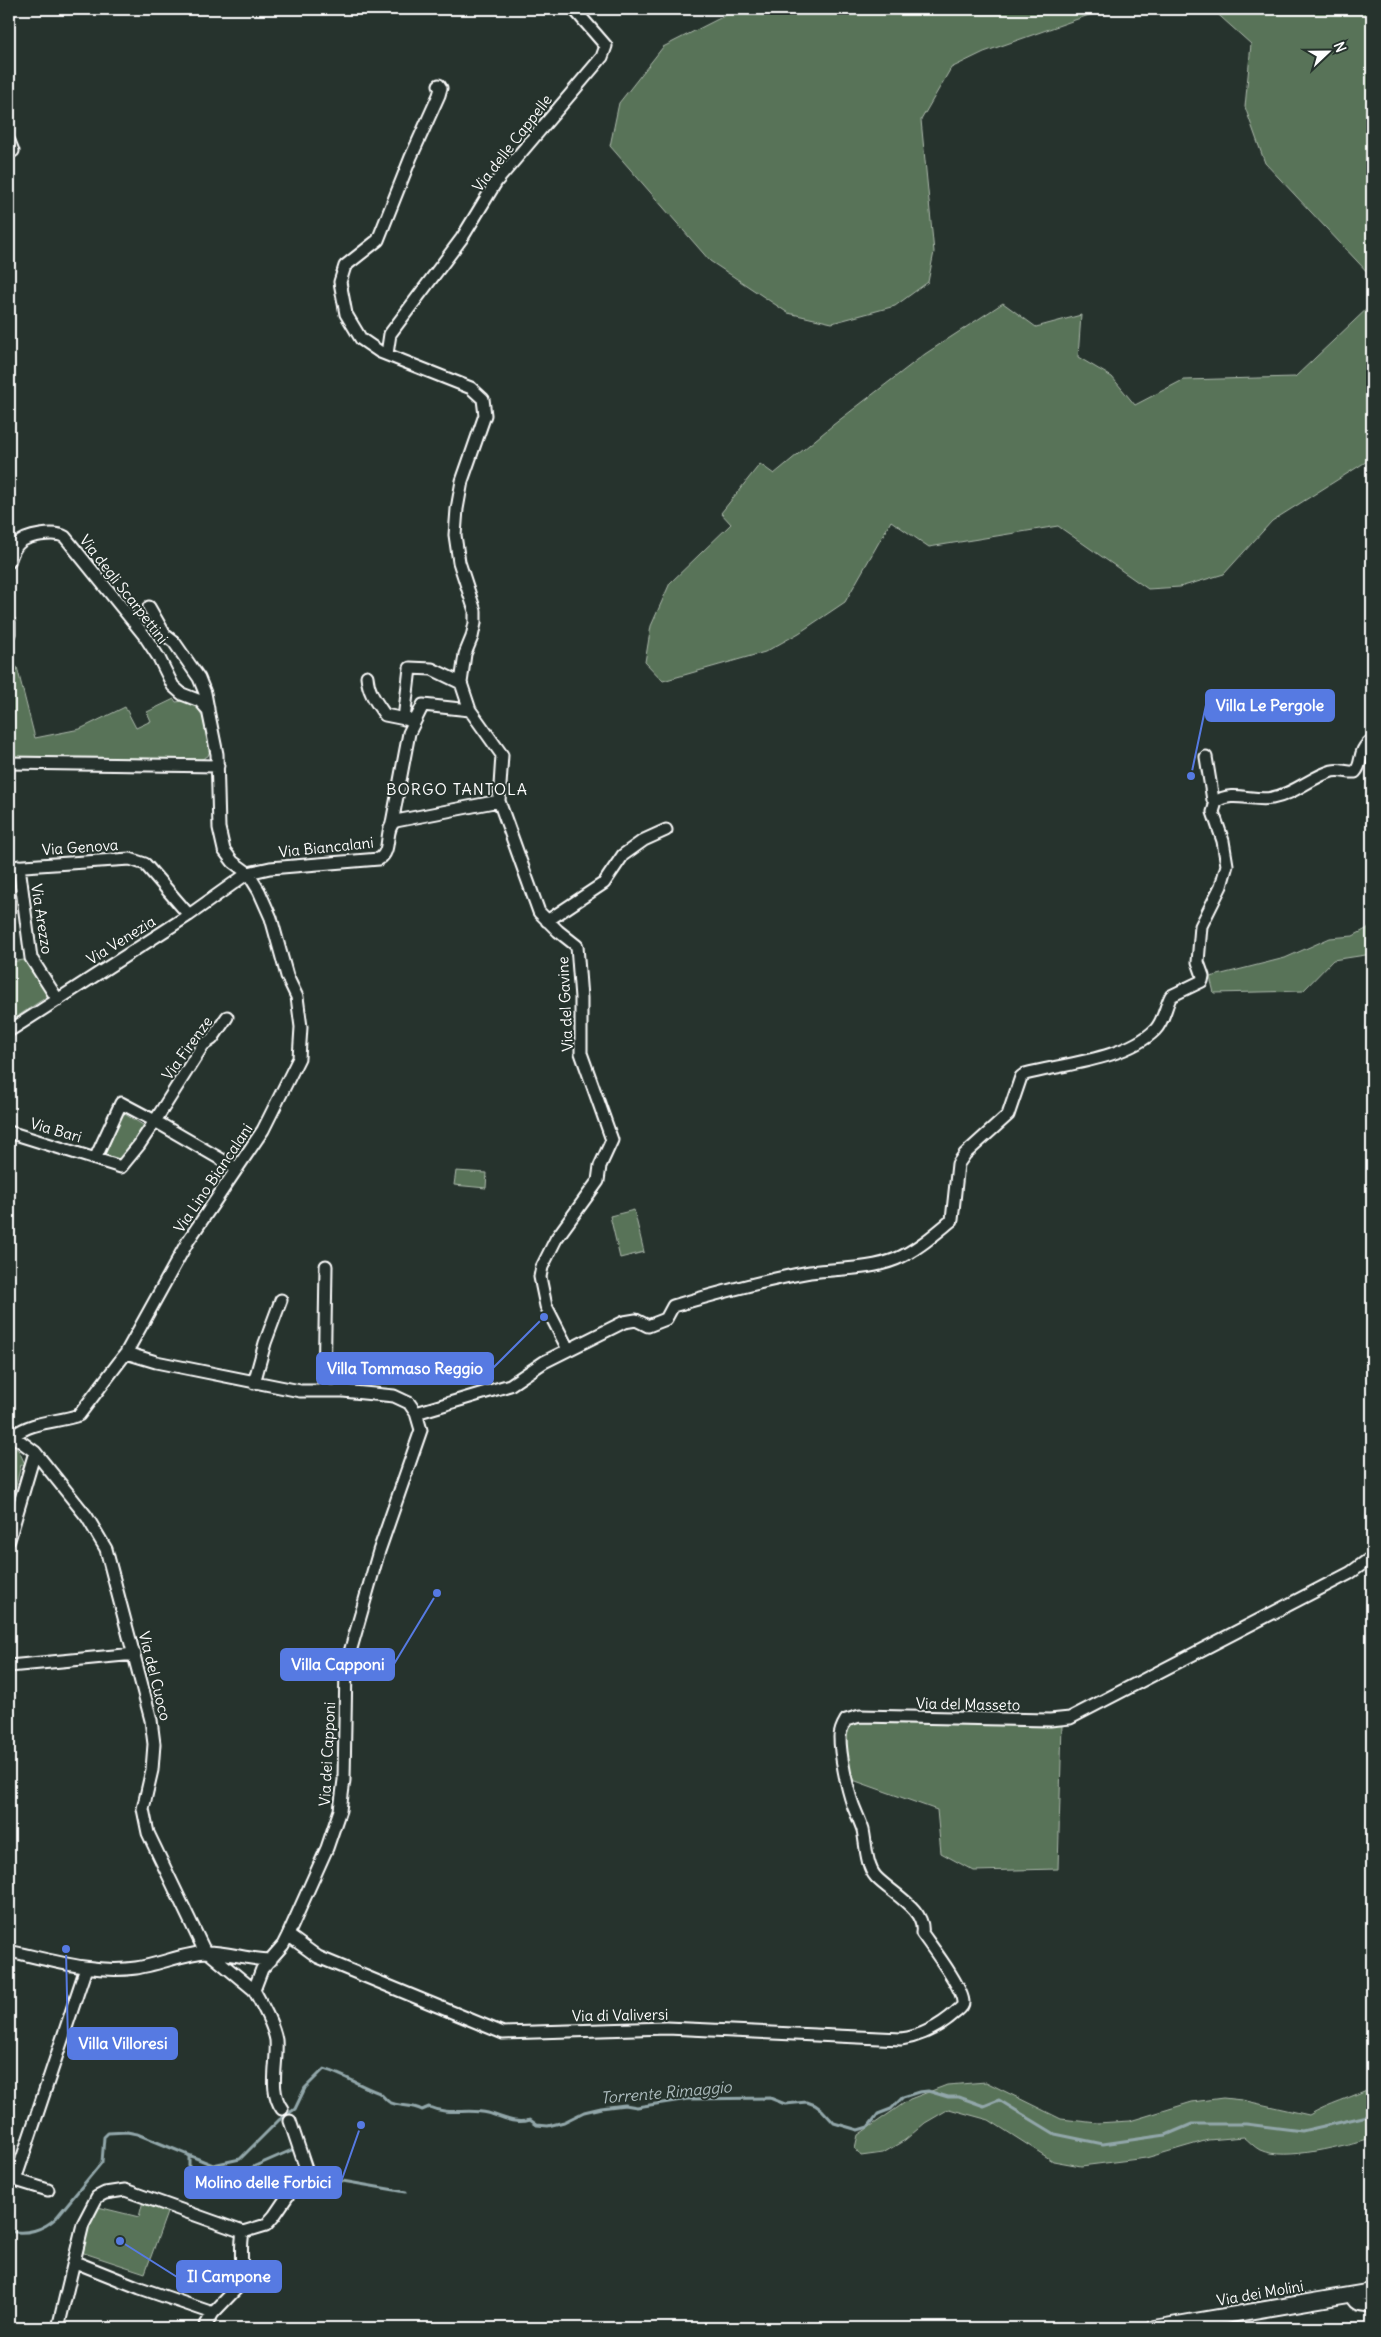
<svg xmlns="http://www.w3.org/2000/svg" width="1381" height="2337" font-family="Delius,sans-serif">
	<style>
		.green { fill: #597359; stroke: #acb9ac }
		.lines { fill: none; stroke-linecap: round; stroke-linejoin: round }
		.stream { stroke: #92a7aa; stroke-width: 3 }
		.minor-casing { stroke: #fff; stroke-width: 15 }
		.tertiary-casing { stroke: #fff; stroke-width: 18 }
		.minor { stroke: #26332d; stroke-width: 11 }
		.tertiary { stroke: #26332d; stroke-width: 14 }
		.labels { text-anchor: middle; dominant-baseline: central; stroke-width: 4; stroke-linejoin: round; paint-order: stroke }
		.street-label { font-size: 15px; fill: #fff; stroke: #26332d }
		.neighbourhood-label { font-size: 16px; letter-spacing: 1px; fill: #fff; stroke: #26332d }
		.water-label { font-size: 16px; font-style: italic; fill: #aebdbf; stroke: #26332d }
		.leader { fill: none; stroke: #567ae2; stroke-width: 2 }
		.callout-dot { fill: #567ae2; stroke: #26332d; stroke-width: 2 }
		.callout { fill: #567ae2; stroke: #567ae2; stroke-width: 2 }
		.callout-label { font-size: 16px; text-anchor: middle; font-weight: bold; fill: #fff }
	</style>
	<rect width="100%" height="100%" fill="#26332d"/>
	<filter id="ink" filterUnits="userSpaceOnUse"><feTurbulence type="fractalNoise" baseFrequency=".02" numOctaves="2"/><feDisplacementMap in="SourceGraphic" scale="10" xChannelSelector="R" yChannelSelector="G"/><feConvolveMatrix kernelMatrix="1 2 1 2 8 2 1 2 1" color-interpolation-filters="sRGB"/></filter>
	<g filter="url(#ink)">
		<path class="green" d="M750,9H1106L984,52L951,68L921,120L934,252L928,282L895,306L832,323L788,313L710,261L610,146L619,103L663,47L728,14Z
			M1212,9H1372V277L1265,163L1245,107L1251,44Z
			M1003,303L1036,327L1081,315L1078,357L1112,377L1135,405L1183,380L1295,377L1372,304V458L1272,521L1224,574L1180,587L1148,589L1058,526L929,547L891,521L845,602L799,633L765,652L663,681L645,662L651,626L670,583L731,524L721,513L760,464L774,474L833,425L925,354Z
			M13,665L17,667L35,738L80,729L125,707L136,728L151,721L147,712L174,699L176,702C205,696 206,731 210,750L208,756L200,760L9,757V692L11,680L9,678V666Z
			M1368,928L1372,929V954L1333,960L1303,991L1214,993L1210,977L1285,958L1330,938L1353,936Z
			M24,960L48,996L9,1022V962Z
			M123,1113L148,1128L120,1164L108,1159L105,1155Z
			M456,1171L487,1173L486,1188L454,1185Z
			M634,1210L644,1252L620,1258L610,1216Z
			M9,1442L19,1451L25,1464L24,1466L21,1465L9,1513Z
			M862,1720L1062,1724L1058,1869L974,1871L941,1853L937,1810L850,1779L844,1737L848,1725Z
			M986,2082L1061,2119L1097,2123L1130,2121L1192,2102L1223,2098L1242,2100L1309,2115C1329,2103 1352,2098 1372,2087V2138C1344,2145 1286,2162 1260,2150C1254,2147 1249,2141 1244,2137L1208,2140L1146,2158L1081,2166L1053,2161L989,2120L949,2109L925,2123L905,2140L883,2153L861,2156L855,2148L858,2135L910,2099L947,2085Z
			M143,2201L168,2210L145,2273L81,2252L87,2230L98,2207L139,2217Z"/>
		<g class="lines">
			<path class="stream" d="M189,2156V2175L223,2177L237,2174L294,2149L295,2151
				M308,2175L406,2192
				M9,2231C26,2235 43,2230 56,2218L102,2162L104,2137L108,2133L127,2132L137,2134L213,2165L240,2159L279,2120L295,2109L305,2088L324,2069C345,2075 358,2085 377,2092C382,2093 384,2099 389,2102C399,2107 411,2104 422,2110L429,2107C449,2116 468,2108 488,2113C503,2117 515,2125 530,2120L537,2125L548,2126L564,2122L584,2112L601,2108L625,2105L637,2107L688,2099L770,2098L785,2104L807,2102L815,2105L822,2110L834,2123L858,2130L868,2127L878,2114L891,2109L903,2097L919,2092L928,2091L948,2097H959L984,2106L999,2100L1055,2134L1103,2144L1166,2135L1192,2124H1246L1302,2131L1372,2115"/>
			<g class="minor-casing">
				<path id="minor" d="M439,85L441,88L439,95L411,157L378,240L345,266L340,282L346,314L361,339L380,352L471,388L483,399L485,415L462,481L457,509L455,535L459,562L475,611V623L472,637L465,654L461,683L470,710L502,755L499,801L539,912L558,931L577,946L581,998V1053L612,1140L600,1166L598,1181L556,1239L542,1267L540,1277L546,1306L568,1349
					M9,141L13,151
					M387,354L390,334L462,238L496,182L602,57L606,46L574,9
					M9,562C11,556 13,549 18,544C26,535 55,531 65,537L144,635L159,658L173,686L182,694L200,701L208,710L217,754L219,828L224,850L233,862L248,873L259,891L271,918L287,976L297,997L301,1027L299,1058L263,1130L188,1241L126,1353L79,1415C56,1423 34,1420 13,1436
					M149,607L165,635L174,642L199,678L205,693L208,709
					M9,622V634
					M367,676C368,692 376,702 385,715L410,720
					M404,719L410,668L432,669L461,683
					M1206,757L1213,800L1216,802
					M9,763L218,766
					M392,823L409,733L423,705L470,710
					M19,866L31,958L58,1000
					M9,867L130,859L145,864L189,915
					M547,921L604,883L623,855L644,840L666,830
					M227,1017L212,1039L203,1045L155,1121L236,1168
					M9,1031L189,915L248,873L270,868L379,859C393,851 383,828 396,821L499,801
					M9,1132L121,1167L139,1145L155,1121L121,1103L96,1157
					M126,1353L156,1362L300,1391H343L394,1396L409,1403L416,1413L421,1430L379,1551L346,1666L344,1780L340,1810L327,1848L288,1935L283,1945L262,1969L254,1990C262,2005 273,2023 276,2040C278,2063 268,2090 282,2109
					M254,1383L265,1343L281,1300
					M324,1391L326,1266
					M416,1413L510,1385L544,1362L624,1322L636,1320L648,1326L666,1319L673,1306C718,1293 764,1280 810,1272C839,1268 869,1270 896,1259C916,1251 936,1233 952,1220L958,1164L965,1154L1008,1115L1021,1077L1025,1074C1063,1064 1126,1059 1155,1030C1164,1021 1165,1007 1171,996L1202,981L1203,976L1198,962L1201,926L1221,886L1227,865L1223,841L1213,812L1216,802C1231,790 1254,802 1272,798C1295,794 1311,777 1332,771C1341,769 1348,773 1355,772C1364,763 1356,752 1372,740
					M9,1433L35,1452L87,1517L106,1549L151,1720L154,1744L152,1770L143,1809L148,1833L205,1952
					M9,1540L35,1452
					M9,1666L135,1654
					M288,1935L318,1957L503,2033L667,2028L901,2039C922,2036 939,2027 956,2012C958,2010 963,2007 963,2003C964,1989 931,1946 922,1933C926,1909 891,1893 876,1877C866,1866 866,1844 863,1830C860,1821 856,1813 853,1805C847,1788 840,1755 840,1737C840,1731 843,1725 846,1720L860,1716L1050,1720L1070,1718L1350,1573L1372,1557
					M9,1951C50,1960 94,1974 136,1968C157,1965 189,1952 207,1952C228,1952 249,1960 271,1960
					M208,1952L254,1990
					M9,2178L48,2190
					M15,2180L86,1968
					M75,2262L140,2288L213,2313
					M1352,2294C1354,2306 1362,2305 1372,2306
					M58,2328L83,2224L97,2197L105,2193L125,2190L243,2232
					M204,2328L213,2313L237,2288C245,2270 239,2251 243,2232L266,2225L274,2216L306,2169L290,2121"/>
			</g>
			<g class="tertiary-casing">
				<path id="tertiary" d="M1154,2328L1372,2291"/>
			</g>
			<use href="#minor" class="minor"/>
			<use href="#tertiary" class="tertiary"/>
		</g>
	</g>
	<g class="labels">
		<g class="street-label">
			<text transform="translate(512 143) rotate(-52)">Via delle Cappelle</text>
			<text transform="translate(124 589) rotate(52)">Via degli Scarpettini</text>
			<text transform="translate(80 847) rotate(-4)">Via Genova</text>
			<text transform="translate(326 847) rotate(-6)">Via Biancalani</text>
			<text transform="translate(42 919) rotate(81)">Via Arezzo</text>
			<text transform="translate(121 940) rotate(-32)">Via Venezia</text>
			<text transform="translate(565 1004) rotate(-93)">Via del Gavine</text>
			<text transform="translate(187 1048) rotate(-54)">Via Firenze</text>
			<text transform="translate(56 1130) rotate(16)">Via Bari</text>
			<text transform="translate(213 1178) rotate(-56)">Via Lino Biancalani</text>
			<text transform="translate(155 1676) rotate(76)">Via del Cuoco</text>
			<text transform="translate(968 1704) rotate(1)">Via del Masseto</text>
			<text transform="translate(327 1754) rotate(-87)">Via dei Capponi</text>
			<text transform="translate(620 2015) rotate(-1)">Via di Valiversi</text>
			<text transform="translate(1260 2293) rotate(-10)">Via dei Molini</text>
		</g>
		<g class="neighbourhood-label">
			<text x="457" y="789">BORGO TANTOLA</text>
		</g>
		<g class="water-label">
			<text transform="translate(666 2092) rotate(-5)">Torrente Rimaggio</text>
		</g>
	</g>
	<path class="leader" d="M1191 776L1206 705M544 1317L493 1368M437 1593L394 1664M66 1949L68 2044M361 2125L341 2182M120 2241L177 2277"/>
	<g class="callout-dot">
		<circle cx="1191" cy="776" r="5"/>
		<circle cx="544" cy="1317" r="5"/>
		<circle cx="437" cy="1593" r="5"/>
		<circle cx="66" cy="1949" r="5"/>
		<circle cx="361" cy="2125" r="5"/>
		<circle cx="120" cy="2241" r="5"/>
	</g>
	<g class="callout">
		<rect x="1206" y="690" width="128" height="31" rx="5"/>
		<rect x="317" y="1353" width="176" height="31" rx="5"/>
		<rect x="281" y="1649" width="113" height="31" rx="5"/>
		<rect x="68" y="2028" width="109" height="31" rx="5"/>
		<rect x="185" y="2167" width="156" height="31" rx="5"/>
		<rect x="177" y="2261" width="104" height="31" rx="5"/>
	</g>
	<g class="callout-label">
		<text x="1270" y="711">Villa Le Pergole</text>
		<text x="405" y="1374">Villa Tommaso Reggio</text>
		<text x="338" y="1670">Villa Capponi</text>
		<text x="123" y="2049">Villa Villoresi</text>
		<text x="263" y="2188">Molino delle Forbici</text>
		<text x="229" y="2282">Il Campone</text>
	</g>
	<rect width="1381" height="2337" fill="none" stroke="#26332d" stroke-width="30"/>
	<rect x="15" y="15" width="1351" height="2307" fill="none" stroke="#fff" stroke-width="2" filter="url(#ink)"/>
	<g transform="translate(1328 52) rotate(68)" stroke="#26332d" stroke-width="4" paint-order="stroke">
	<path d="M0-4L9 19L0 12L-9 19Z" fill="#ffffff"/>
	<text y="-8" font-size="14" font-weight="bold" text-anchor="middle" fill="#ffffff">N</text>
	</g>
</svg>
